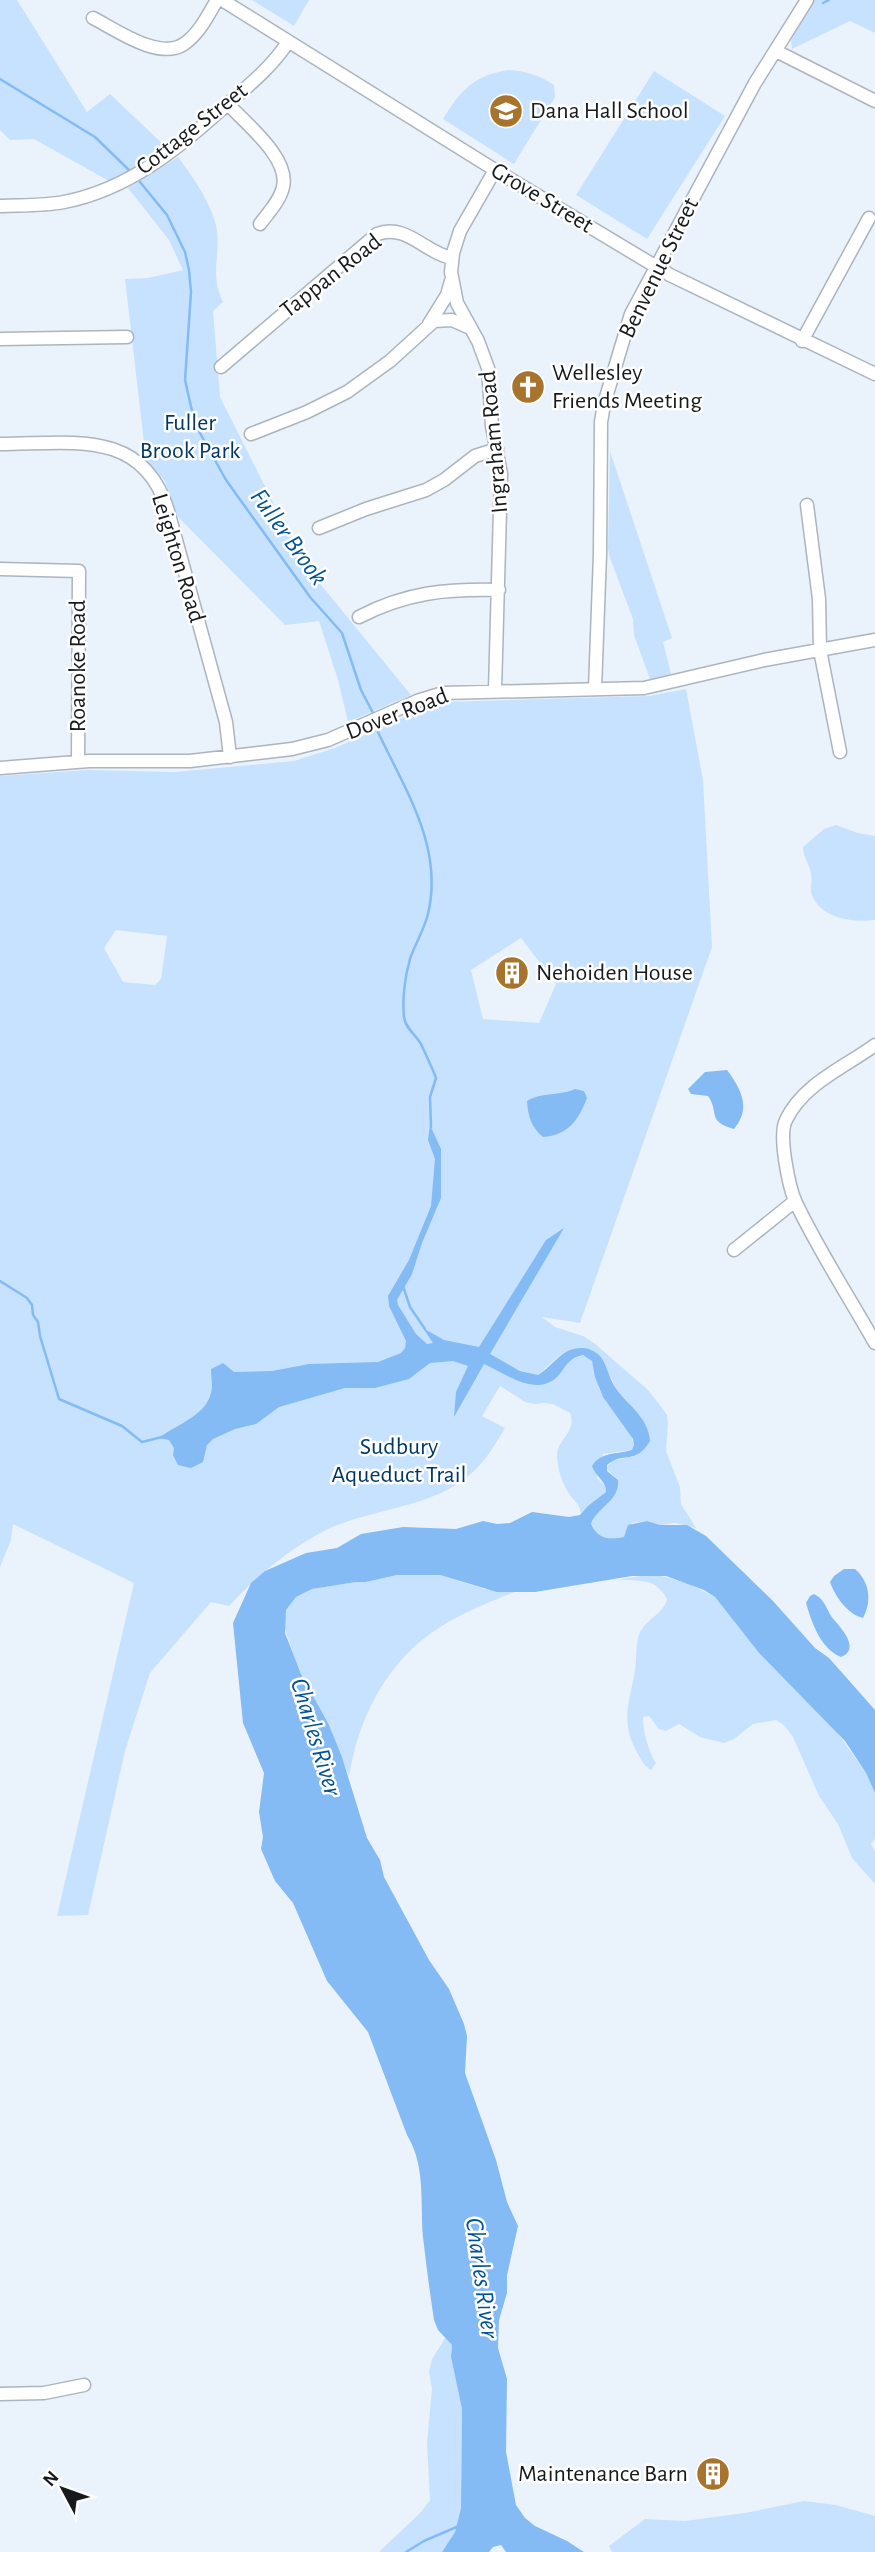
<svg xmlns="http://www.w3.org/2000/svg" width="875" height="2552" font-family="'Alegreya Sans',sans-serif">
	<style>
		.green { fill: #c7e2fe; fill-rule: evenodd }
		.water { fill: #84bbf4 }
		.lines { fill: none; stroke-linecap: round; stroke-linejoin: round }
		.stream { stroke: #84bbf4; stroke-width: 2.5 }
		.minor-casing { stroke: #acb4bd; stroke-width: 15 }
		.minor { stroke: #fff; stroke-width: 12 }
		.labels { text-anchor: middle; dominant-baseline: central; stroke-width: 5; stroke-linejoin: round; paint-order: stroke }
		.poi-label { font-size: 24px; fill: #171a1d; stroke: #fff; text-anchor: start }
		.street-label { font-size: 24px; fill: #171a1d; stroke: #fff }
		.park-label { font-size: 24px; fill: #013764; stroke: #fff }
		.water-label { font-size: 26px; font-style: italic; fill: #005392; stroke: #fff }
	</style>
	<rect width="100%" height="100%" fill="#eaf3fc"/>
	<path class="green" d="M0,0H17L87,112L110,94L167,148L151,159L109,181L34,139L10,140L0,130Z
		M252,0H309L294,26Z
		M814,0H875V33L850,21L792,49L791,40Z
		M508,70C526,71 539,75 554,85L555,97L514,164L443,119C461,90 473,76 508,70Z
		M654,71L725,116L647,239L576,195Z
		M178,157C192,175 215,209 217,231C220,258 210,275 223,302L213,311L220,397L304,564L411,695L348,722L338,680L319,621L285,625L178,517L165,481L146,460L125,279L148,278L183,270L169,240L128,188Z
		M610,451L672,638L663,642L671,674L650,679L634,635L633,619L610,558L608,549Z
		M686,689L703,780L712,947L580,1323L542,1317L555,1327L583,1336L594,1343L648,1390L662,1408L667,1415L668,1424L666,1451L680,1487L681,1504L696,1528L675,1523L660,1525L647,1521L632,1523L624,1537C609,1540 599,1539 591,1524L596,1514L608,1503L618,1480L606,1468L612,1461L636,1456L642,1418L617,1390L599,1355L587,1349L560,1355L538,1375L530,1374L511,1367L547,1384C563,1376 567,1353 588,1356C598,1367 595,1385 604,1398C614,1414 630,1426 634,1445L632,1450L603,1454L597,1478L606,1487V1492L589,1505L581,1515C581,1504 573,1501 568,1492C561,1481 557,1466 557,1454C559,1438 577,1431 570,1413L553,1404L544,1403L535,1404L525,1402L500,1386L482,1416L505,1428C496,1443 487,1459 474,1471C434,1509 374,1507 326,1530C289,1549 258,1575 229,1606L211,1602L150,1673L125,1751L88,1915L57,1916L134,1583L13,1524L11,1540L0,1567V776L87,770L175,772L294,761L335,748L422,709L443,702L649,696ZM116,930L167,936L161,979L155,985L123,982L104,948ZM521,938L556,984L539,1023L483,1019L471,970Z
		M836,825L858,833L875,836V920C854,923 820,918 812,895C809,887 813,881 811,873C809,863 803,857 803,847L824,829Z
		M654,1574L690,1584L715,1597L759,1653L834,1728L866,1773L875,1793V1838L871,1844L875,1851V1884L852,1858L838,1824L819,1796L793,1737L784,1725L776,1720L753,1724L734,1739L724,1743L700,1737L679,1724L666,1731L659,1729L649,1716L643,1717C642,1728 649,1753 656,1763L651,1770C644,1766 642,1761 638,1754C619,1722 630,1702 635,1670C637,1657 635,1644 640,1632C647,1619 664,1613 667,1599C655,1577 640,1581 617,1580Z
		M397,1575H440L484,1589L517,1591C487,1603 456,1615 430,1634C384,1667 358,1721 349,1776L329,1725L315,1703L296,1662L284,1626L286,1610L296,1597L312,1589L356,1582H366Z
		M446,2337L452,2345L451,2357L462,2409L461,2508L455,2532L442,2552H379L421,2512L430,2500L427,2443L432,2389L429,2372L432,2359Z
		M804,2501L836,2505L875,2516V2552H612L609,2546L645,2519L685,2521L745,2513Z"/>
	<path class="water" d="M727,1070C742,1090 751,1109 734,1129C706,1121 720,1113 708,1096L691,1094L688,1089L705,1072Z
		M575,1089L584,1091L587,1098C578,1121 568,1135 543,1137C531,1127 528,1116 527,1101C541,1092 560,1096 575,1089Z
		M430,1125L441,1149V1198L422,1243L412,1274L397,1300L398,1305L416,1334L427,1344L433,1343L423,1328L444,1340L479,1347L546,1240L564,1228L490,1354L520,1371L538,1375C554,1365 562,1347 583,1348C588,1348 594,1351 598,1354C607,1362 608,1377 615,1387C628,1406 648,1416 650,1441C635,1466 623,1451 607,1465V1471L618,1480C620,1501 597,1507 591,1524C598,1539 609,1540 624,1537L628,1525L647,1521L660,1525H687L706,1536L773,1601L815,1648L829,1658L875,1710V1793L866,1773L845,1741L759,1653L715,1597L704,1590L666,1576H632L535,1592H497L440,1575H397L366,1582H356L312,1589L296,1597L286,1610L285,1633L301,1674L329,1725L342,1757L367,1838L380,1860L384,1877L429,1960L449,1989L464,2024L467,2036L465,2073L496,2160L507,2202L518,2226L507,2275V2293L499,2320L498,2348L507,2379L506,2452L516,2505L525,2518L535,2526L567,2541L584,2552H506L501,2545L493,2547L489,2552H442L455,2532L461,2508L462,2409L451,2357L452,2345L438,2330L434,2320C430,2293 426,2265 423,2237C420,2203 426,2166 407,2135L368,2032L327,1981L293,1903L275,1881L261,1849L263,1837L259,1812L264,1773L243,1723L233,1623L251,1583L265,1571L306,1553L337,1548L361,1534L403,1527L456,1529L483,1521L497,1524L510,1523L532,1512L569,1517L580,1515L589,1505L606,1492C607,1482 595,1476 592,1466C602,1451 615,1455 632,1450L634,1445L633,1439L603,1397L595,1377L592,1361L583,1355C573,1357 568,1362 562,1371C542,1401 508,1375 484,1364L454,1417L456,1392L468,1366L453,1361L430,1363L409,1379L375,1388H345L279,1407L256,1424L235,1429L213,1439L207,1445L203,1462L191,1468L178,1465L173,1455L174,1448L169,1440L159,1438C178,1423 210,1415 212,1387C212,1381 211,1375 211,1369L223,1363L234,1372L272,1371L309,1364L378,1362L401,1353L405,1348L406,1341L389,1306L388,1296L409,1260L431,1206L435,1159L428,1140Z
		M844,1569H855C870,1582 872,1601 863,1618C847,1614 835,1596 830,1582L834,1576Z
		M814,1594C824,1599 826,1607 831,1616C839,1626 862,1648 841,1657C820,1648 812,1623 806,1603L810,1596Z"/>
	<g class="lines">
		<path class="stream" d="M823,3L829,0
			M0,79L95,137L130,171
			M140,182L167,215L185,252L189,270L191,292L185,380L195,424L226,480L310,597L342,633L361,690L373,713
			M378,732C405,790 444,847 428,914C424,930 415,944 410,959C405,976 402,999 404,1017C405,1028 416,1035 421,1044C426,1055 432,1067 436,1078L430,1097L431,1127
			M0,1281L27,1298L32,1305L33,1315L38,1322L40,1336L59,1399L122,1426L142,1442L162,1437
			M403,1286L410,1307L425,1329
			M406,2552L424,2541L459,2526"/>
		<g class="minor-casing">
			<path id="minor" d="M222,0L495,170L670,275L875,374
				M93,18C115,29 159,61 184,44C199,34 208,15 217,0
				M776,51L875,101
				M228,104C246,124 290,158 283,187C280,201 268,213 260,224
				M495,170L460,231L453,253L451,272L457,303L478,341L488,368L492,426L501,474L495,690
				M0,206C21,205 43,206 64,202C127,190 178,149 224,107C247,87 272,67 288,42
				M429,324L447,295L451,281
				M0,339L127,337
				M802,341L869,218
				M221,367L377,234C407,223 425,253 452,258
				M251,434L307,412L347,392L390,361L434,321L452,320L470,328
				M0,444C69,444 143,427 168,511L226,722L230,757
				M807,505L819,599L820,650L840,752
				M319,528L366,509L426,490L444,480L475,456L497,449
				M0,569L79,571L78,761
				M359,617C407,592 446,589 499,590
				M595,689L600,554L601,422L604,404L631,314L755,83L807,0
				M0,768L89,761H190L292,749L328,740L417,701L443,693L644,688L764,660L875,640
				M875,1045C845,1067 803,1084 786,1120C778,1135 789,1188 796,1203C819,1251 849,1297 875,1343
				M734,1250L795,1201
				M0,2394L44,2393L84,2385"/>
		</g>
		<use href="#minor" class="minor"/>
	</g>
	<defs>
		<g id="school-disc" transform="scale(1.75)"><circle r="9.5" fill="#a8732d" stroke="#fff"/><path d="M0-5L7-2L0 1L-7-2ZM-4 1L0 2.5L4 1V4Q0 6-4 4Z" fill="#fff"/></g>
		<g id="church-disc" transform="scale(1.75)"><circle r="9.5" fill="#a8732d" stroke="#fff"/><path d="M-1.2-6h2.4v3.5h3.3v2.4h-3.3V6h-2.4V-.1h-3.3v-2.4h3.3Z" fill="#fff"/></g>
		<g id="building-disc" transform="scale(1.75)"><circle r="9.5" fill="#a8732d" stroke="#fff"/><path d="M-4-6H4V6H1V3H-1V6H-4ZM-2.5-4.3h1.7v1.8h-1.7ZM.8-4.3h1.7v1.8H.8ZM-2.5-1h1.7V.8h-1.7ZM.8-1h1.7V.8H.8Z" fill="#fff"/></g>
	</defs>
	<g fill-rule="evenodd">
		<use href="#school-disc" x="506" y="111"/>
		<use href="#church-disc" x="528" y="387"/>
		<use href="#building-disc" x="512" y="973"/>
		<use href="#building-disc" x="713" y="2474"/>
	</g>
	<g class="labels">
		<g class="poi-label">
			<text x="530" y="111">Dana Hall School</text>
			<text x="552" y="373">Wellesley<tspan x="552" dy="28">Friends Meeting</tspan></text>
			<text x="536" y="973">Nehoiden House</text>
			<text x="688" y="2474" text-anchor="end">Maintenance Barn</text>
		</g>
		<g class="street-label">
			<text transform="translate(192 129) rotate(-38)">Cottage Street</text>
			<text transform="translate(542 198) rotate(31)">Grove Street</text>
			<text transform="translate(659 268) rotate(-64)">Benvenue Street</text>
			<text transform="translate(331 276) rotate(-38)">Tappan Road</text>
			<text transform="translate(494 442) rotate(-95)">Ingraham Road</text>
			<text transform="translate(178 558) rotate(73)">Leighton Road</text>
			<text transform="translate(78 666) rotate(-90)">Roanoke Road</text>
			<text transform="translate(397 714) rotate(-21)">Dover Road</text>
		</g>
		<g class="park-label">
			<text x="190" y="423">Fuller<tspan x="190" dy="28">Brook Park</tspan></text>
			<text x="399" y="1447">Sudbury<tspan x="399" dy="28">Aqueduct Trail</tspan></text>
		</g>
		<g class="water-label">
			<text transform="translate(289 537) rotate(54)">Fuller Brook</text>
			<text transform="translate(316 1737) rotate(73)">Charles River</text>
			<text transform="translate(482 2278) rotate(82)">Charles River</text>
		</g>
	</g>
	<g transform="translate(63 2489) rotate(311)" stroke="#ffffff" stroke-width="5" paint-order="stroke">
	<path d="M0-5L12 26L0 18L-12 26Z" fill="#171a1d"/>
	<text y="-10" font-size="19" font-weight="bold" text-anchor="middle" fill="#171a1d">N</text>
	</g>
</svg>
